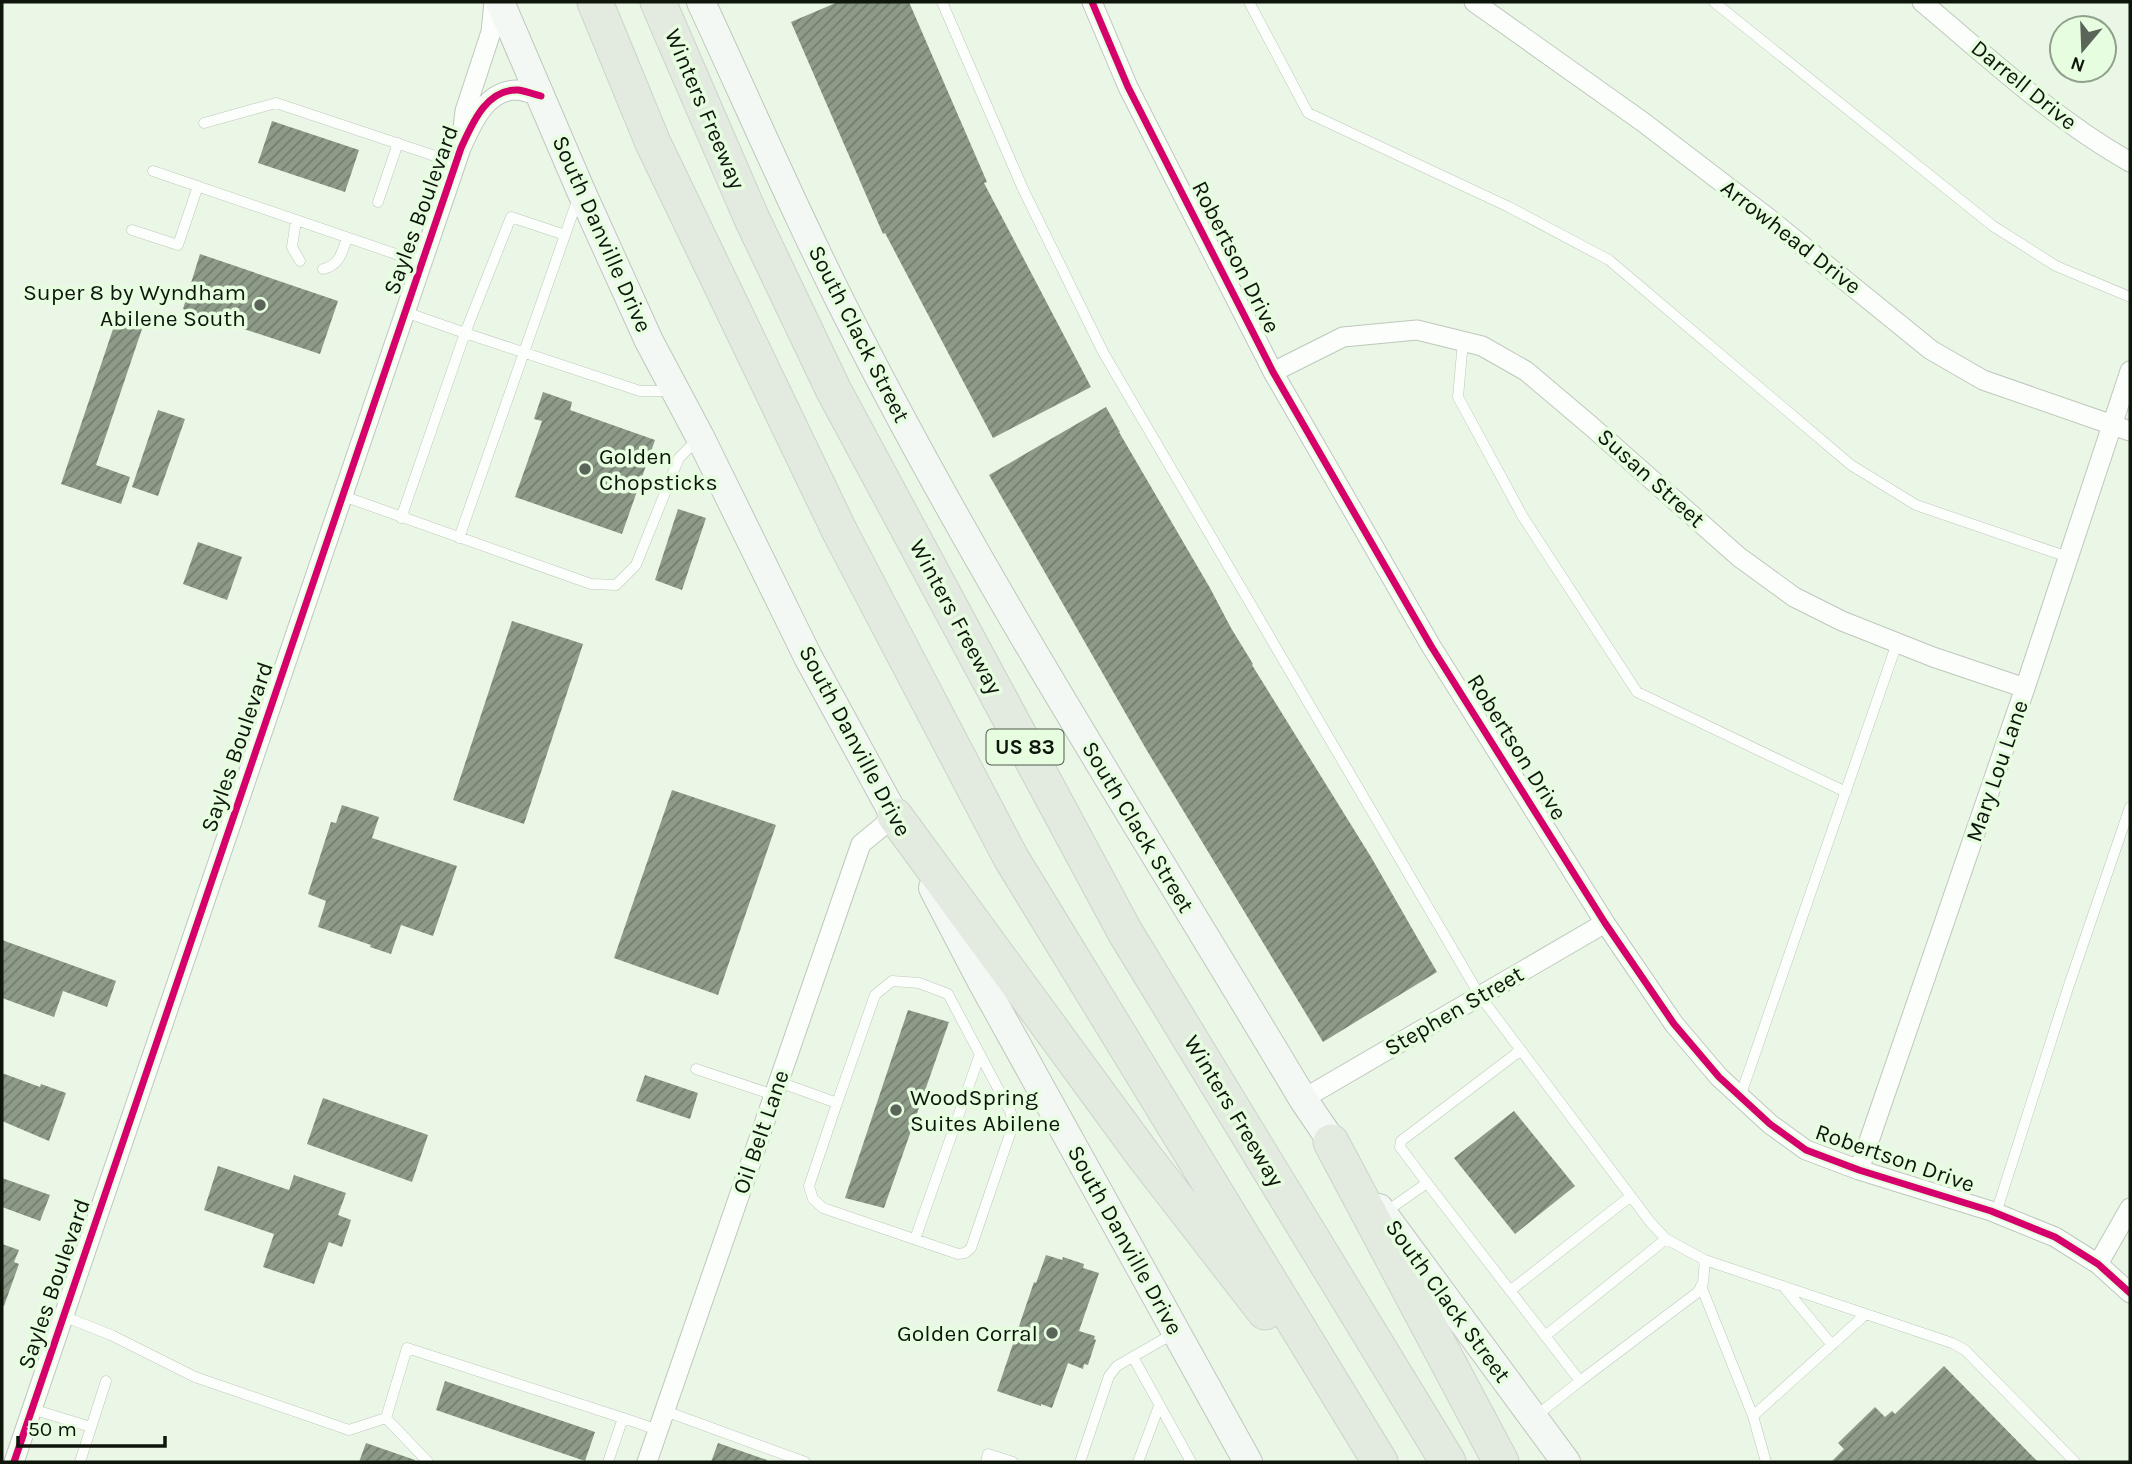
<svg xmlns="http://www.w3.org/2000/svg" width="2132" height="1464" font-family="Karla,sans-serif">
	<style>
		.building { fill: url(#building-hatch) }
		.lines { fill: none; stroke-linecap: round; stroke-linejoin: round }
		.service-casing { stroke: #bec8bb; stroke-width: 11 }
		.minor-casing { stroke: #bec8bb; stroke-width: 21 }
		.secondary-casing { stroke: #bec8bb; stroke-width: 30 }
		.motorway-casing { stroke: #ccd2ca; stroke-width: 37 }
		.service { stroke: #fcfefb; stroke-width: 10 }
		.minor { stroke: #fcfefb; stroke-width: 19 }
		.secondary { stroke: #f4f8f4; stroke-width: 28 }
		.motorway { stroke: #e3ebe1; stroke-width: 35 }
		.cycleway-casing { stroke: #e6fddf; stroke-width: 11 }
		.cycleway { stroke: #d6006c; stroke-width: 7 }
		.poi-dot { fill: #5b6458; stroke: #e6fddf; stroke-width: 2.5 }
		.labels { text-anchor: middle; dominant-baseline: central; stroke-width: 7; stroke-linejoin: round; paint-order: stroke }
		.shield { fill: #e6fddf; stroke: #4f5b4b; stroke-width: 2 }
		.shield-label { font-size: 21px; font-weight: bold; fill: #0e160c }
		.street-label { font-size: 23px; fill: #0e160c; stroke: #e6fddf }
		.poi-label { font-size: 23px; fill: #0e160c; stroke: #e6fddf; text-anchor: end }
	</style>
	<defs>
		<pattern id="building-hatch" width="6" height="6" patternUnits="userSpaceOnUse" patternTransform="scale(1.75)"><rect width="6" height="6" fill="#8e9b89"/><path d="M-1 1l2-2M0 6l6-6M5 7l2-2" fill="none" stroke="#727d6e"/></pattern>
	</defs>
	<rect width="100%" height="100%" fill="#eaf6e6"/>
	<path class="building" d="M838,2H909L987,182L984,183L1091,387L993,438L885,233L883,234L791,22Z
		M272,121L359,150L345,192L258,163Z
		M200,254L338,301L320,354L183,309Z
		M116,320L142,329L96,465L130,477L121,504L61,484Z
		M543,392L572,402L570,410L655,440L622,534L515,497L542,421L534,419Z
		M1106,407L1120,432H1119L1210,588L1231,628L1253,664L1252,665L1371,857L1437,972L1323,1042L1146,749L989,475Z
		M158,410L185,419L158,496L132,487Z
		M678,509L706,518L682,590L655,580Z
		M198,542L242,557L227,600L183,584Z
		M512,621L583,644L524,824L453,800Z
		M672,790L776,825L718,995L614,958Z
		M342,805L379,817L372,838L457,866L433,936L401,925L391,954L370,947L371,945L318,927L326,901L308,894L331,822L336,823Z
		M2,940L116,981L107,1007L63,991L54,1017L2,998Z
		M908,1010L949,1022L884,1208L845,1198Z
		M2,1073L40,1087L41,1084L66,1093L49,1141L2,1121Z
		M645,1075L698,1093L690,1119L636,1101Z
		M323,1098L428,1135L412,1182L307,1144Z
		M1514,1111L1575,1186L1515,1234L1454,1158Z
		M218,1166L289,1190L294,1175L346,1193L338,1215L351,1220L342,1247L329,1242L314,1284L263,1267L274,1234L204,1210Z
		M2,1178L50,1195L40,1221L2,1207Z
		M2,1244L19,1250L14,1262L19,1264L4,1306L2,1305Z
		M1046,1255L1062,1260L1063,1257L1084,1264L1083,1268L1099,1273L1079,1331L1095,1336L1094,1339L1096,1340L1088,1365L1084,1364L1083,1369L1068,1363L1052,1408L1041,1404V1406L997,1391L1034,1282L1036,1283Z
		M1944,1366L2038,1462H1831L1844,1449L1838,1443L1875,1407L1885,1417L1892,1411L1895,1414Z
		M445,1381L595,1432L585,1461L436,1410Z
		M366,1443L415,1460V1462H359Z
		M718,1443L767,1460L766,1462H711Z"/>
	<g class="lines">
		<g class="service-casing">
			<path id="service" d="M942,2L1023,189L1103,352L1480,996L1651,1223L1666,1239L1705,1260L1952,1343L1965,1350L2075,1462
				M1249,2L1308,113L1509,207L1609,260L1851,465L1916,505L2068,557
				M1714,2L1993,226L2056,266L2130,297
				M204,123L276,103L456,163
				M153,171L422,263
				M378,202L398,143
				M296,220L292,247L300,261
				M132,230L178,245L198,186
				M565,235L511,217L465,333L640,391H673
				M323,269C340,265 342,252 347,238
				M1463,341L1458,397L1523,517L1637,692L1846,792
				M343,496L591,584L616,585L636,565L679,458L697,440
				M401,518L465,333L405,312
				M459,538L578,198
				M696,1069L774,1095
				M779,1082L837,1103L809,1186L813,1199L823,1208L958,1254L965,1253L971,1248L1012,1128L1011,1113L948,994L919,983L892,981L875,995L837,1103
				M1740,1097L1897,643
				M1427,1183L1580,1381
				M1384,1213L1427,1183L1400,1147L1401,1141L1521,1050
				M1996,1213L2068,988L2130,807
				M915,1239L980,1054
				M1701,1286L1753,1416L1766,1462
				M1783,1286L1832,1345
				M1511,1290L1631,1196
				M63,1316L111,1335L195,1377L349,1430L386,1418L428,1462
				M1545,1336L1666,1239
				M1133,1357L1191,1462
				M32,1409L91,1427
				M665,1411L805,1462
				M1536,1416L1580,1381L1698,1292L1703,1283L1705,1260
				M1753,1416L1866,1314
				M386,1418L407,1348L623,1418
				M80,1462L106,1381
				M608,1462L623,1418L658,1430
				M986,1462L988,1454L1013,1462
				M1080,1462L1109,1376L1117,1366L1176,1332
				M1138,1462L1159,1406"/>
		</g>
		<g class="minor-casing">
			<path id="minor" d="M1092,2L1128,87L1273,372L1431,646L1605,923L1674,1024L1719,1077L1770,1124L1806,1150L1859,1170L1991,1211L2055,1237L2098,1264L2130,1293
				M1474,2L1643,122L1767,217L1931,350L1983,380L2130,431
				M1922,2C1989,58 2054,119 2130,162
				M462,137L465,111L491,32L494,2
				M1273,372L1343,337L1417,330L1482,346L1526,371L1591,426L1739,557L1794,597L1842,621L1933,657L2025,688
				M1303,1099L1605,923
				M1859,1170L2025,688L2130,371
				M2098,1264L2130,1208
				M14,1462L461,148C472,124 486,89 518,90C525,91 534,94 541,96
				M647,1462L861,844L895,816"/>
		</g>
		<g class="secondary-casing">
			<path id="secondary" d="M500,2L581,191L649,341L700,437L808,657L904,833
				M701,2C753,114 802,228 859,338C993,600 1153,847 1303,1099L1343,1158
				M933,888L982,982L1248,1462
				M1379,1208L1566,1462"/>
		</g>
		<g class="motorway-casing">
			<path id="motorway" d="M595,2L653,143L840,532L1011,858L1380,1462
				M658,2L752,219L834,391L1125,932L1448,1462
				M895,816L1144,1156L1265,1312
				M1331,1142L1501,1462"/>
		</g>
		<use href="#service" class="service"/>
		<use href="#minor" class="minor"/>
		<use href="#secondary" class="secondary"/>
		<use href="#motorway" class="motorway"/>
		<g class="cycleway-casing">
			<path id="cycleway" d="M1092,2L1128,87L1273,372L1431,646L1605,923L1674,1024L1719,1077L1770,1124L1806,1150L1859,1170L1991,1211L2055,1237L2098,1264L2130,1293
				M14,1462L461,148C472,124 486,89 518,90C525,91 534,94 541,96"/>
		</g>
		<use href="#cycleway" class="cycleway"/>
	</g>
	<g class="poi-dot">
		<circle cx="260" cy="305" r="7"/>
		<circle cx="585" cy="469" r="7"/>
		<circle cx="896" cy="1110" r="7"/>
		<circle cx="1052" cy="1333" r="7"/>
	</g>
	<g class="labels">
		<rect class="shield" x="986.5" y="729.5" width="77" height="35" rx="5"/>
		<g class="shield-label">
			<text x="1025" y="747">US 83</text>
		</g>
		<g class="street-label">
			<text transform="translate(2024 85) rotate(39)">Darrell Drive</text>
			<text transform="translate(705 109) rotate(67)">Winters Freeway</text>
			<text transform="translate(421 210) rotate(-70)">Sayles Boulevard</text>
			<text transform="translate(602 234) rotate(66)">South Danville Drive</text>
			<text transform="translate(1791 237) rotate(38)">Arrowhead Drive</text>
			<text transform="translate(1236 257) rotate(63)">Robertson Drive</text>
			<text transform="translate(859 334) rotate(63)">South Clack Street</text>
			<text transform="translate(1651 478) rotate(42)">Susan Street</text>
			<text transform="translate(956 617) rotate(62)">Winters Freeway</text>
			<text transform="translate(855 741) rotate(62)">South Danville Drive</text>
			<text transform="translate(237 747) rotate(-71)">Sayles Boulevard</text>
			<text transform="translate(1517 747) rotate(58)">Robertson Drive</text>
			<text transform="translate(1997 771) rotate(-71)">Mary Lou Lane</text>
			<text transform="translate(1138 827) rotate(59)">South Clack Street</text>
			<text transform="translate(1454 1011) rotate(-30)">Stephen Street</text>
			<text transform="translate(1234 1111) rotate(59)">Winters Freeway</text>
			<text transform="translate(761 1132) rotate(-71)">Oil Belt Lane</text>
			<text transform="translate(1895 1158) rotate(19)">Robertson Drive</text>
			<text transform="translate(1125 1240) rotate(61)">South Danville Drive</text>
			<text transform="translate(54 1284) rotate(-71)">Sayles Boulevard</text>
			<text transform="translate(1448 1301) rotate(54)">South Clack Street</text>
		</g>
		<g class="poi-label">
			<text x="246" y="292">Super 8 by Wyndham<tspan x="246" dy="26">Abilene South</tspan></text>
			<text x="599" y="456" text-anchor="start">Golden<tspan x="599" dy="26">Chopsticks</tspan></text>
			<text x="910" y="1097" text-anchor="start">WoodSpring<tspan x="910" dy="26">Suites Abilene</tspan></text>
			<text x="1038" y="1333">Golden Corral</text>
		</g>
	</g>
	<rect width="2132" height="1464" fill="none" stroke="#0e160c" stroke-width="7"/>
	<g transform="translate(2083 49) rotate(199)"><circle r="33" fill="#e6fddf" stroke="#90a18b" stroke-width="2"/>
	<path d="M0-5L12 26L0 18L-12 26Z" fill="#5b6458"/>
	<text y="-10" font-size="19" font-weight="bold" text-anchor="middle" fill="#0e160c">N</text>
	</g>
	<path d="M18 1436v10h147v-10" fill="none" stroke="#0e160c" stroke-width="3.5"/>
	<text x="28" y="1436" font-size="21" fill="#0e160c" stroke="#e6fddf" stroke-width="5" paint-order="stroke">50 m</text>
</svg>
